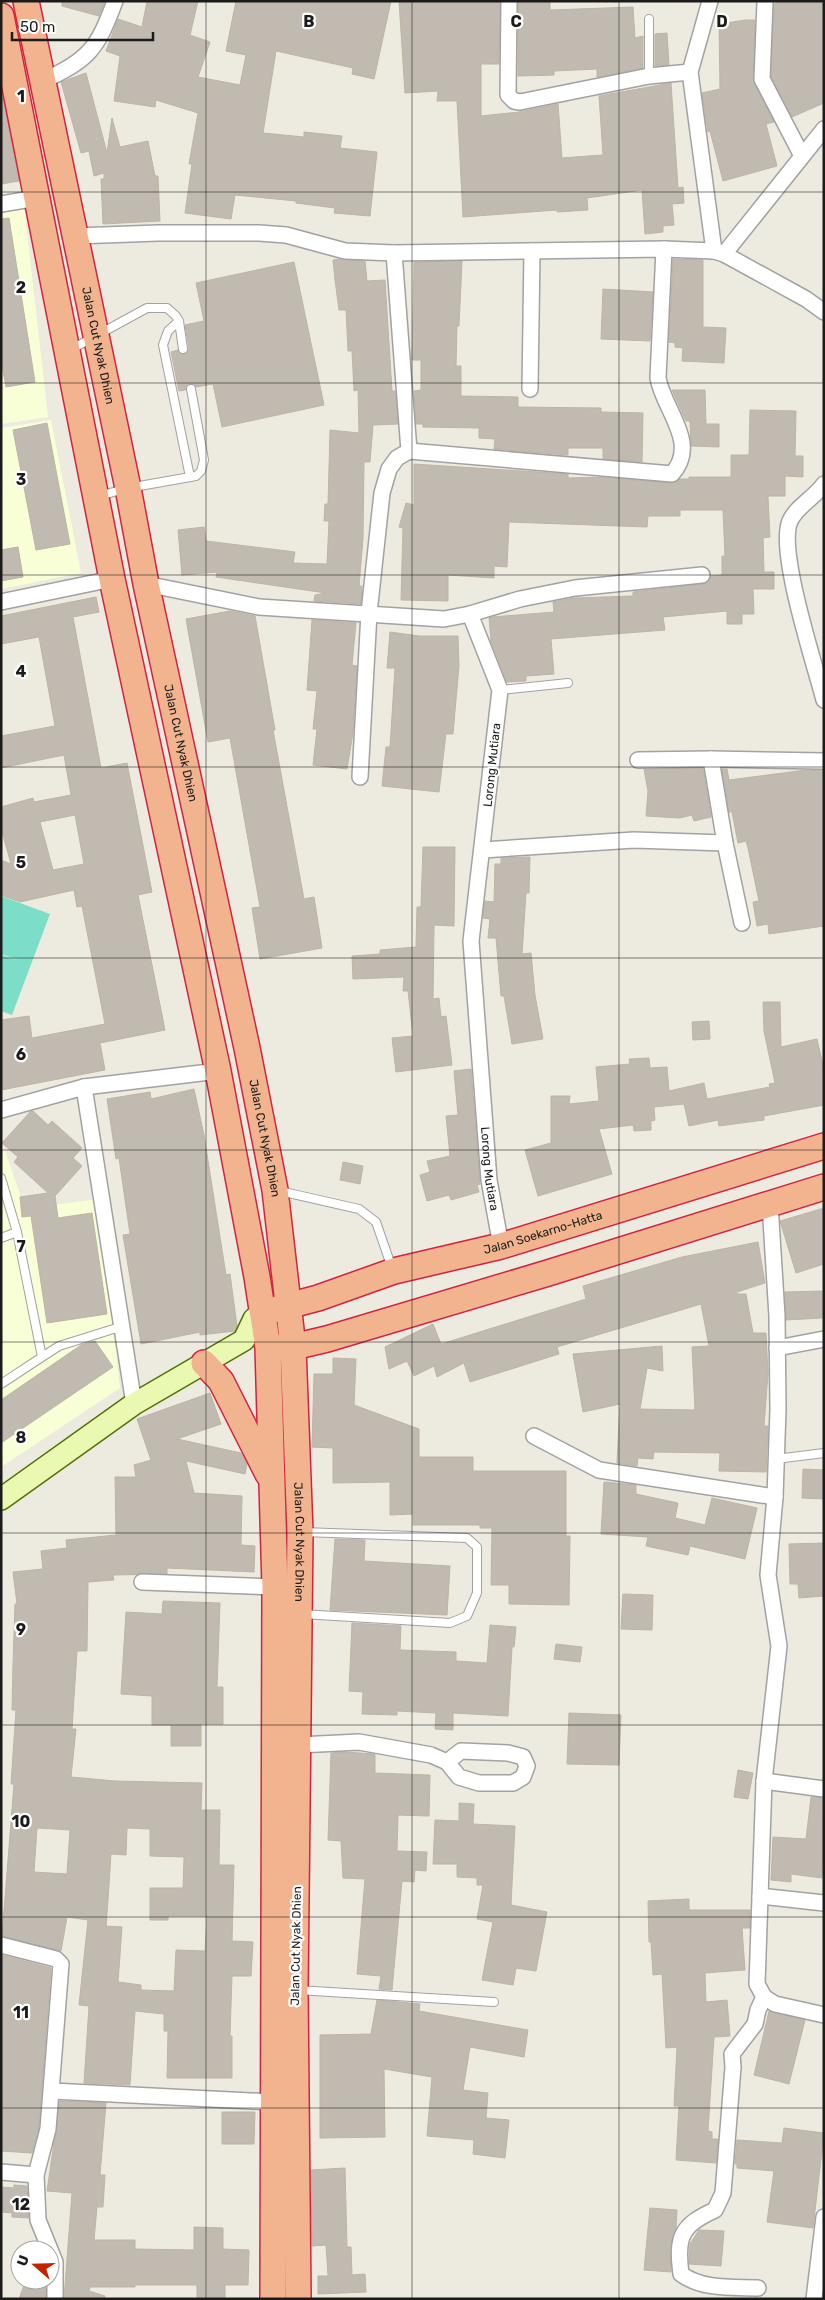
<svg xmlns="http://www.w3.org/2000/svg" width="825" height="2300" font-family="Rubik,sans-serif">
	<style>
		.education { fill: #f8ffd7 }
		.pitch { fill: #7cdec9 }
		.building { fill: #c1bab0; stroke: #beb4a3; fill-rule: evenodd }
		.lines { fill: none; stroke-linecap: round; stroke-linejoin: round }
		.service-casing { stroke: #a2a2a2; stroke-width: 10 }
		.minor-casing { stroke: #a2a2a2; stroke-width: 18 }
		.secondary-casing { stroke: #527004; stroke-width: 24 }
		.trunk-casing { stroke: #d62241; stroke-width: 28 }
		.service { stroke: #fff; stroke-width: 8 }
		.minor { stroke: #fff; stroke-width: 15 }
		.secondary { stroke: #eaf9b2; stroke-width: 21 }
		.trunk { stroke: #f1b48f; stroke-width: 25 }
		.grid { fill: none; stroke: #1b1b1b; stroke-width: 1; stroke-opacity: 0.55 }
		.labels { text-anchor: middle; dominant-baseline: central; stroke-width: 4.5; stroke-linejoin: round; paint-order: stroke }
		.street-label { font-size: 12px; fill: #1b1b1b; stroke: #fff }
		.grid-label { font-size: 16px; text-anchor: middle; font-weight: bold; fill: #1b1b1b; stroke: #fff; stroke-width: 4.5; stroke-linejoin: round; paint-order: stroke }
	</style>
	<rect width="100%" height="100%" fill="#edebe0"/>
	<path class="education" d="M24,206L48,417L1,424V208Z
		M51,420L81,573L1,589V428Z
		M1,1139L25,1209L98,1199L120,1388L1,1467Z"/>
	<path class="pitch" d="M1,896L50,914L12,1015L1,1011V955L21,961L1,954Z"/>
	<path class="building" d="M62,1H105L99,16L62,6Z
		M147,1H198L190,35L210,42L198,77L240,85L246,55L226,51L236,1H391L374,79L352,74L353,68L276,51L263,133L304,137V132L342,136L340,148L377,152L370,216L334,213L335,208L296,203V201L235,195L231,219L185,213L192,164H189L198,113L156,100L155,107L114,101L120,56L106,51L118,19L142,27Z
		M399,1H500L499,64H481V116L519,112L558,104L562,158L603,155L599,96L671,83L678,188L683,187L684,203L672,204L674,225L663,226V232L645,234L642,190L587,198L588,210L557,212V210L463,217L457,101H437L438,91L405,93Z
		M518,1H550V10L633,7L635,38L643,36V68L597,77V69L554,71V75L518,76Z
		M782,1H821L824,8V103L792,117L771,77L774,4Z
		M746,20H755L753,79L774,122L766,124L777,166L723,181L710,131L708,132L702,93L720,89L719,24Z
		M667,33L669,65L655,66V34Z
		M86,73L107,153L112,118L120,147L148,141L155,176H158L160,221L103,224L101,179H104V173L94,176L89,151L81,153L61,82Z
		M3,98L19,181L1,184V99Z
		M9,218L35,382L6,387L1,360V219Z
		M339,259L365,261L367,281L385,280L392,391H395L398,424L373,425L370,462H364L363,538L359,586H362L361,604L314,601L315,595L326,593L216,577L217,572L182,575L178,530L204,527L206,541L295,552L293,563L327,564L329,521H324L325,504H328L330,430L359,433L358,390L354,391L352,351H348L346,310H339L335,280L333,260Z
		M673,259L703,260V327L726,328L724,363L682,361L683,348L675,347V343L669,342Z
		M462,261L459,326H457L456,366H461V396L518,397V407L601,408V412L643,413L642,462L603,459V448H568V455L494,449L495,439L479,438V428L423,427V424H416L414,391L421,390V360H412L414,262Z
		M294,262L324,405L222,427L213,384L196,387L190,384L185,390L179,391L171,352L178,350L181,354L187,353L189,348L185,325L204,321L196,283Z
		M603,289L653,292L650,341L601,339Z
		M672,390H705L706,424H719V447L691,446L690,421H686Z
		M750,410L796,411L795,456H803V477L785,476V496H768L770,537L763,538L764,572H774V589H753L754,614H742V624H727V611L663,617L665,630L551,639L554,674L526,676V681L507,682L491,641L489,618L492,617L554,612L553,602L574,598L633,596V592L703,584L708,582L711,576L722,575V556H725L723,510H680V516H648L647,527L509,522L507,567L494,566V578L448,575V601L401,600L403,528L399,527L406,503L414,505V464L568,474V478L603,477L671,483L680,479H689V477H731V455H749Z
		M47,423L70,544L36,550L13,430Z
		M18,547L23,577L1,581V550Z
		M96,597L99,612L73,617L101,768L127,763L152,892L138,895L165,1030L100,1043L105,1070L1,1090V1020L29,1016L32,1038L105,1024L82,906L77,907L74,890L20,902L1,895V860L11,864L1,828V807L33,798L34,802L71,795L64,755L1,768V736L55,726L39,637L1,644V616ZM75,815L84,864L53,870L40,822Z
		M230,611L255,616L275,730H273L304,899L314,897L322,948L260,959L252,908L260,907L230,738L208,742L186,619Z
		M312,620L356,623L352,665L357,666L353,733L347,769L313,765L317,729H313L317,691L307,690Z
		M390,632L419,636H458L459,666L453,734H446L439,792L382,786L386,747H390L395,668H387Z
		M703,768L711,817L694,821L692,815L680,818L646,816L648,791L644,769Z
		M722,769H727L729,780L806,770H824V926L769,934L768,924L757,926L753,902L759,901L748,848L746,841L738,843L732,812H729Z
		M423,847H455L454,926L434,925L433,999L439,998L441,1017L446,1016L452,1065L396,1072L392,1038L413,1036L408,991H403L404,977L353,979L352,956L380,954V950L416,947L417,907H421Z
		M530,857L529,893H526L522,954L531,953L535,995L543,1039L512,1044L504,996H501L496,938H488L490,919L483,918L485,901L494,902L495,864H501V858Z
		M763,1002H780L781,1047L817,1039L824,1070V1105L764,1116V1120L719,1126L718,1120L689,1126L684,1104L654,1107L655,1120L651,1121V1130L634,1131L633,1125L599,1129L612,1174L538,1196L525,1150L551,1143V1096H570L569,1104L599,1101L596,1067L630,1064L629,1059L649,1058L650,1068L667,1067L669,1091L704,1083L707,1099L770,1087L769,1084L775,1083L764,1031Z
		M709,1021L710,1039L693,1040L692,1022Z
		M471,1069L480,1184L477,1185L479,1192L451,1200L449,1195L427,1201L420,1175L430,1172L427,1161L450,1156L446,1116L458,1115L454,1071Z
		M194,1089L204,1135L226,1275L230,1274L237,1326L235,1331L200,1335V1332L141,1344L123,1235L130,1234L119,1158L116,1159L107,1099L150,1092L151,1099Z
		M31,1111H33L48,1125L52,1121L82,1148L73,1158L82,1166L55,1196L58,1218L92,1213L107,1314L47,1323L31,1216L22,1217L20,1197L48,1193L14,1162L18,1157L2,1143Z
		M343,1162L363,1166L360,1184L340,1180Z
		M824,1208V1264L796,1273L780,1221Z
		M758,1242L765,1283L737,1292V1294H746L753,1333H766L768,1373L764,1426H768L766,1472L719,1471L720,1453L654,1452L653,1459L638,1458L637,1466L617,1463L620,1404L583,1412L573,1354L662,1346L663,1371L647,1368L640,1409L695,1410L692,1347L709,1346L701,1304L557,1347L559,1354L470,1382L464,1363L437,1377L434,1366L414,1376L407,1361L389,1369L385,1347L433,1324L441,1344L586,1299L583,1286L682,1257Z
		M822,1291V1318L786,1320L785,1292Z
		M95,1341L113,1367L1,1443V1400L81,1345Z
		M333,1358L356,1359L354,1405L419,1429V1457H473V1471H566V1536H570L569,1605L509,1604V1585H491L492,1528H480V1525H413V1514L390,1515V1482L333,1483V1448L312,1447L314,1374H333Z
		M210,1393L221,1424L177,1439L241,1453L247,1464L245,1474L186,1461L194,1493L242,1496L241,1545L255,1546L254,1572L167,1568V1574L113,1575L114,1580L88,1582L87,1651H77L72,1729H76L71,1777L115,1781L202,1783L201,1810H220L219,1865H234L232,1941L253,1942L251,1976H232L230,2036H232V2078H167L168,2031H164V2014L135,2011L130,2085L84,2083L89,2006L79,2005L88,1920L67,1917L61,1951L2,1936L14,1784H11L16,1710H12L13,1664L15,1604H17L13,1572L43,1569L41,1551L67,1548L66,1540L116,1535L115,1477H136L134,1465L151,1460L137,1419ZM37,1828L70,1830L67,1874L34,1872ZM127,1828L150,1829V1856L184,1857L183,1888H150V1920H168V1916H207L205,1951L176,1950L174,1991L141,1990V1985L118,1982L122,1927L106,1926L108,1900L111,1854L126,1855Z
		M803,1469L824,1470V1499L802,1498Z
		M604,1482L636,1485V1494L678,1503L675,1518L705,1525L712,1498L757,1508L745,1559L690,1546L688,1555L646,1546L648,1537L601,1534Z
		M335,1539L365,1540L364,1561L450,1566L447,1615L330,1610Z
		M824,1543V1596L799,1598L798,1584H790L789,1544Z
		M623,1594L653,1595L652,1630L621,1629Z
		M163,1601L220,1603L217,1687H223V1724H201V1746H171V1725H152V1696L121,1694L126,1612L162,1614Z
		M352,1623L401,1626L400,1650L456,1652V1661L487,1663L490,1625L516,1627L514,1647H512L508,1716L453,1713V1730L435,1729L436,1713L397,1711V1715L362,1714L363,1692L349,1691Z
		M556,1644L582,1647L580,1662L554,1659Z
		M569,1713L621,1715L619,1765L567,1764Z
		M344,1752L375,1754V1773L430,1775L429,1816L398,1815L397,1851L427,1852L426,1871L415,1870L414,1882L402,1881L392,1990L379,1989L381,1976L357,1974L365,1879L343,1878L341,1841L328,1840L331,1753Z
		M738,1770L753,1773L748,1799L734,1797Z
		M811,1797L824,1798L822,1878L791,1874V1882L771,1880L773,1837L806,1839Z
		M459,1803L474,1804L473,1824L515,1826L511,1905L547,1912L536,1971L516,1968L513,1985L482,1980L493,1922L477,1919L483,1885H477V1878L457,1877V1864H433L435,1820L459,1821Z
		M689,1899V1910H750V1928H742L745,1970L705,1973L706,2002L727,2000L730,2036L714,2037L708,2131L712,2132V2139H718L716,2163L676,2160L679,2106H674L677,2047L666,2048L662,1974L653,1975L651,1942H649L648,1901Z
		M1,1955L51,1968L39,2127L32,2153L1,2151Z
		M377,2000L420,2004L419,2011L528,2030L524,2057L470,2047L463,2090L488,2093L486,2118L509,2120L505,2158L473,2154L474,2140L427,2136L432,2077L384,2069L385,2137L320,2138V2035L371,2034Z
		M769,2011L805,2020L789,2084L754,2075Z
		M60,2101L106,2103L100,2175H105L103,2207H97L94,2240H135V2249L194,2250V2227L223,2228V2249L249,2250L248,2285H225V2299H197V2285H135V2287H90L89,2291L105,2296L104,2299H64L72,2193L47,2191Z
		M222,2112H255L254,2144H222Z
		M784,2128L824,2133L813,2228L767,2222L774,2171L737,2168V2164H735L737,2140L782,2143Z
		M345,2168L347,2247H351L352,2275L365,2274L366,2292L318,2294V2276H328L326,2245L312,2246L311,2170Z
		M14,2185L27,2186L29,2218L12,2217V2213L1,2212V2187L14,2188Z
		M650,2208L677,2210L676,2228L670,2249L671,2272L644,2270Z
		M699,2230L724,2231L721,2266L689,2264L690,2244Z
		M26,2280H46V2299H19Z"/>
	<g class="lines">
		<g class="service-casing">
			<path id="service" d="M649,19V76
				M179,321L168,331L163,345L190,477
				M70,350L147,308H167L176,316L179,321L183,349
				M99,496L128,488L196,476L201,471L204,460L191,389
				M500,690L568,683
				M1,1178L17,1232L42,1357L1,1384
				M280,1191L359,1209L376,1222L392,1268
				M1,1238L17,1232
				M42,1357L59,1346L123,1326
				M776,1459L824,1453
				M302,1614L450,1623L467,1616L477,1593V1547L467,1538L303,1532
				M297,1990L494,2002"/>
		</g>
		<g class="minor-casing">
			<g id="minor">
				<path d="M509,1L508,95L514,101L520,102L649,76L690,72"/>
				<path d="M710,1L690,72L714,251"/>
				<path d="M765,2L762,79L802,156"/>
				<path d="M43,81C89,59 97,50 115,1"/>
				<path d="M1,204L37,198"/>
				<path d="M75,236L158,233H259L286,235L345,251L394,253L664,249L714,251L724,254L806,299L824,312"/>
				<path d="M724,254L824,129"/>
				<path d="M530,389L532,251"/>
				<path d="M409,451L672,474C700,443 663,409 658,378L664,249"/>
				<path d="M824,484C815,497 796,507 790,521C777,550 815,665 824,700"/>
				<path id="s1" d="M146,584L259,607L444,619L470,614L500,690L471,941L489,1180L501,1246"/>
				<path d="M1,602L112,579"/>
				<path d="M470,614L520,599L575,588L702,575"/>
				<path d="M638,760L711,759"/>
				<path d="M360,777L369,613L382,493L389,469L397,458L409,451L394,253"/>
				<path d="M482,850L634,840L725,843"/>
				<path d="M742,923L725,843L711,759L824,761"/>
				<path d="M84,1087L134,1404"/>
				<path d="M1,1110L84,1087L218,1071"/>
				<path d="M770,1204L777,1316L778,1409L775,1497L768,1575L779,1646L764,1781L757,1984L764,1997L775,2004L824,2015"/>
				<path d="M777,1348L824,1339"/>
				<path d="M534,1436L599,1470L775,1497"/>
				<path d="M142,1582L275,1587"/>
				<path d="M299,1745L359,1742L431,1755L447,1762L459,1777L479,1783H513L523,1777L527,1766L523,1757L508,1753L461,1751L447,1762"/>
				<path d="M764,1781L824,1789"/>
				<path d="M760,1896L824,1903"/>
				<path d="M1,1945L56,1959L61,1964L48,2129L36,2175L38,2220L55,2262V2299"/>
				<path d="M52,2091L273,2102"/>
				<path d="M1,2172L36,2175"/>
				<path d="M758,2288C733,2287 703,2290 681,2274C676,2237 681,2225 715,2210L723,2193L733,2067L732,2054L755,2024L758,2010L764,1997"/>
				<path d="M814,2299L824,2217"/>
			</g>
		</g>
		<g class="secondary-casing">
			<path id="secondary" d="M1,1499L134,1404L244,1340L254,1319L262,1313"/>
		</g>
		<g class="trunk-casing">
			<g id="trunk">
				<path id="s2" d="M26,1L128,488L146,584L247,1048L275,1190L293,1347L300,1532L295,1990L298,2299"/>
				<path d="M1,16L112,579L218,1071L257,1277L268,1348L275,1587L273,2299"/>
				<path id="s3" d="M273,1310L318,1298L394,1271L501,1246L824,1146"/>
				<path d="M275,1348L293,1347L327,1339L548,1273L824,1187"/>
				<path d="M204,1363L221,1381L268,1474"/>
			</g>
		</g>
		<use href="#service" class="service"/>
		<use href="#minor" class="minor"/>
		<use href="#secondary" class="secondary"/>
		<use href="#trunk" class="trunk"/>
	</g>
	<path class="grid" d="M206,1V2299M412,1V2299M619,1V2299M1,192H824M1,383H824M1,575H824M1,767H824M1,958H824M1,1150H824M1,1342H824M1,1533H824M1,1725H824M1,1917H824M1,2108H824"/>
	<g class="labels">
		<g class="street-label">
			<text stroke="none"><textPath href="#s2" startOffset="352">Jalan Cut Nyak Dhien</textPath></text>
			<text stroke="none"><textPath href="#s2" startOffset="758">Jalan Cut Nyak Dhien</textPath></text>
			<text transform="translate(492 765) rotate(-84)">Lorong Mutiara</text>
			<text stroke="none"><textPath href="#s2" startOffset="1162">Jalan Cut Nyak Dhien</textPath></text>
			<text stroke="none"><textPath href="#s1" startOffset="890">Lorong Mutiara</textPath></text>
			<text stroke="none"><textPath href="#s3" startOffset="281">Jalan Soekarno-Hatta</textPath></text>
			<text stroke="none"><textPath href="#s2" startOffset="1568">Jalan Cut Nyak Dhien</textPath></text>
			<text transform="translate(296 1946) rotate(-89)">Jalan Cut Nyak Dhien</text>
		</g>
	</g>
	<g class="grid-label">
		<text x="309" y="27">B</text>
		<text x="516" y="27">C</text>
		<text x="722" y="27">D</text>
		<text x="21" y="102">1</text>
		<text x="21" y="293">2</text>
		<text x="21" y="485">3</text>
		<text x="21" y="677">4</text>
		<text x="21" y="868">5</text>
		<text x="21" y="1060">6</text>
		<text x="21" y="1252">7</text>
		<text x="21" y="1443">8</text>
		<text x="21" y="1635">9</text>
		<text x="21" y="1827">10</text>
		<text x="21" y="2018">11</text>
		<text x="21" y="2210">12</text>
	</g>
	<rect width="825" height="2300" fill="none" stroke="#1b1b1b" stroke-width="5"/>
	<g transform="translate(35 2265) rotate(290)"><circle r="24" fill="#ffffff" stroke="#a4a4a4"/>
	<path d="M0-4L9 19L0 12L-9 19Z" fill="#c62200"/>
	<text y="-8" font-size="14" font-weight="bold" text-anchor="middle" fill="#1b1b1b">U</text>
	</g>
	<path d="M12 32v8h141v-8" fill="none" stroke="#1b1b1b" stroke-width="2.5"/>
	<text x="20" y="32" font-size="15" fill="#1b1b1b" stroke="#ffffff" stroke-width="4" paint-order="stroke">50 m</text>
</svg>
